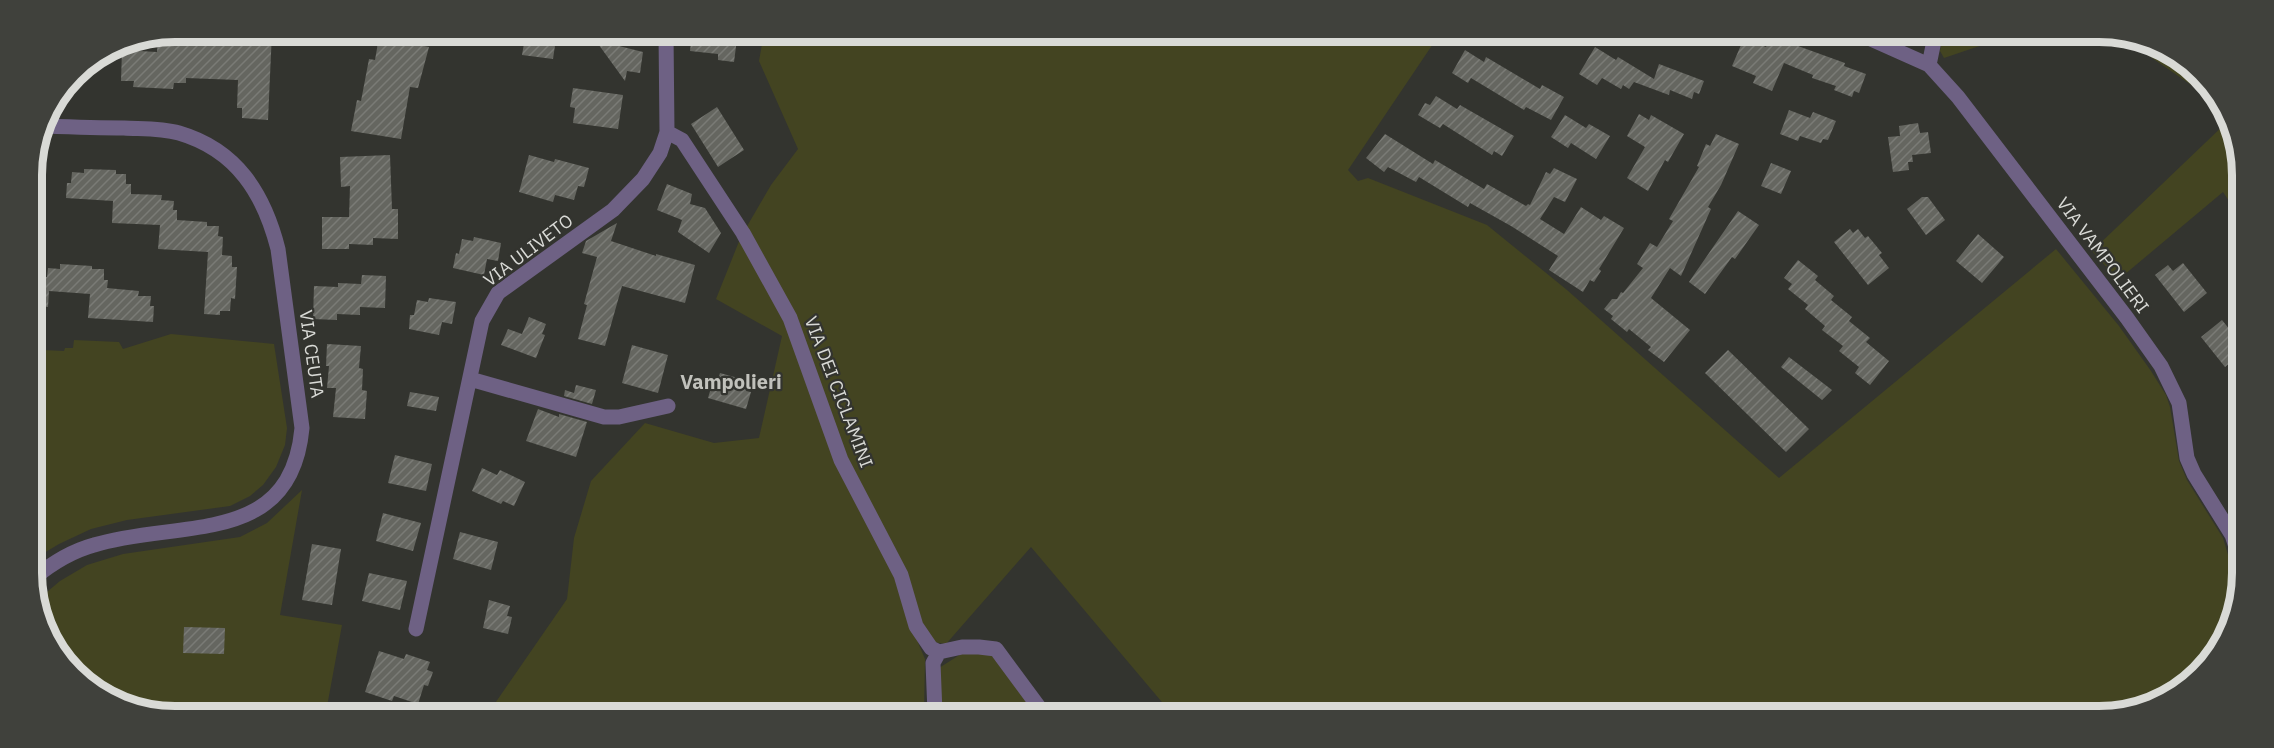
<svg xmlns="http://www.w3.org/2000/svg" width="2274" height="748" font-family="'IBM Plex Sans',sans-serif">
	<style>
		.grass { fill: #434421 }
		.building { fill: url(#building-hatch) }
		.lines { fill: none; stroke-linecap: round; stroke-linejoin: round }
		.minor { stroke: #6e6184; stroke-width: 15 }
		.labels { text-anchor: middle; dominant-baseline: central; stroke-width: 4.5; stroke-linejoin: round; paint-order: stroke }
		.street-label { font-size: 18px; fill: #d9dad6; stroke: #33342f }
		.neighbourhood-label { font-size: 20px; font-weight: bold; fill: #c2c2bc; stroke: #33342f }
		.rim { fill: none; stroke: #d9dad6; stroke-width: 8 }
	</style>
	<defs>
		<pattern id="building-hatch" width="6" height="6" patternUnits="userSpaceOnUse" patternTransform="scale(1.5)"><rect width="6" height="6" fill="#656660"/><path d="M-1 1l2-2M0 6l6-6M5 7l2-2" fill="none" stroke="#7a7b76"/></pattern>
	</defs>
	<rect width="100%" height="100%" fill="#33342f"/>
	<path class="grass" d="M764,33L1439,35L1348,170L1358,181L1368,178L1487,225L1567,290L1779,478L2056,249L2119,326L2151,371L2166,395L2170,407L2179,461L2187,480L2223,538L2237,585V611L2187,687L2108,716L1172,714L1031,547L946,644L934,642L921,626L746,228L771,185L798,149L759,61Z
		M1943,36H2009L1944,58L1940,51Z
		M2120,36H2137L2207,80L2219,104Z
		M2227,122L2240,147L2239,216L2223,192L2118,280L2092,251Z
		M740,239L788,325L899,581L911,626L925,659L924,713L489,712L567,599L574,538L591,481L645,423L714,443L759,438L782,336L716,299Z
		M171,334L274,344L287,428L285,445L276,467L263,485L250,496L230,506L127,520L91,529L59,544L34,559L33,364L42,365L43,350L64,351L65,348H73L74,340L119,342L123,349Z
		M302,490L280,615L342,625L326,712H137L67,668L35,602L60,581L87,565L123,554L240,537L267,523Z
		M990,653L1036,714L941,713L939,668L961,654Z"/>
	<path class="building" d="M175,32H272L268,120L242,118V108H237L238,80L186,78V83H174L173,89L133,87L134,81H121L122,50L157,52L158,35Z
		M526,32H557L553,59L522,55Z
		M601,33H621L619,46L643,52L640,73L627,71L625,81L596,41L600,42Z
		M692,33H726V38L737,39L734,62L718,60V54L690,51Z
		M1771,36H1776L1798,46L1845,63L1844,66L1866,74L1859,93L1854,91L1852,97L1834,90L1836,86L1812,78L1813,75L1784,63L1772,91L1753,83L1756,76L1732,66L1744,38L1766,47Z
		M379,37L429,47L418,88L410,87L401,139L351,131L357,100L361,101L369,59L375,60Z
		M1595,47L1616,60L1618,57L1654,79L1659,64L1704,81L1699,94L1694,92L1692,99L1670,90L1669,95L1634,82L1629,89L1623,85L1621,89L1602,78L1597,85L1579,74Z
		M1465,50L1484,62L1486,57L1540,89L1542,85L1564,97L1551,120L1526,107L1524,110L1471,78L1468,83L1452,73Z
		M573,88L623,95L618,129L573,123L575,108L570,107Z
		M1436,96L1457,109L1460,105L1514,136L1502,156L1494,151L1492,155L1443,124L1440,128L1418,115L1425,103L1430,105Z
		M717,107L744,150L718,167L691,124Z
		M1789,110L1810,118L1813,112L1836,121L1828,140L1823,139L1821,143L1800,136L1798,141L1780,134Z
		M1639,114L1649,120L1651,115L1684,134L1668,162L1665,160L1648,191L1627,178L1645,147L1627,136Z
		M1565,115L1586,128L1589,124L1610,136L1596,159L1571,143L1568,148L1551,137Z
		M1918,123L1920,133L1928,132L1931,153L1912,155L1913,162H1908L1909,170L1893,172L1888,137L1900,136L1899,126Z
		M1385,134L1433,164L1435,160L1484,189L1487,184L1526,206L1528,204L1530,205L1546,172L1550,174L1554,168L1577,179L1565,202L1554,197L1540,219L1564,234L1581,207L1601,220L1604,216L1624,228L1599,269L1601,271L1594,282L1590,280L1583,292L1549,270L1558,256L1511,226L1470,203L1468,207L1419,177L1416,182L1388,167L1384,172L1366,158Z
		M1716,134L1739,144L1721,185L1708,207L1711,209L1681,276L1670,268L1651,298L1690,330L1664,362L1648,350L1651,347L1629,329L1627,332L1611,319L1613,316L1604,309L1612,299H1617L1621,292L1623,293L1643,268L1637,264L1650,243L1657,247L1673,221L1669,219L1699,167L1697,166L1706,144L1710,146Z
		M390,155L392,209H398V239L373,238V245L349,244V249H322V217H349L350,186L341,187L340,157Z
		M529,155L554,162L555,159L589,168L584,187L578,186L574,200L555,195L553,202L519,192Z
		M1771,163L1791,171L1781,194L1761,186Z
		M84,169L116,170V174H126V184H131V194L162,195L161,200L174,201L173,210H177V220L207,222V226H219L218,236L223,237L222,255L232,256V267H237L235,299L231,298L230,311H220V315L204,314L208,252L158,249L160,225L112,223L113,201L66,198L67,183H71L72,172L84,173Z
		M667,184L692,194L690,204L705,208L721,233L709,253L678,232L682,220L657,210Z
		M1922,197H1928L1945,220L1926,235L1907,209Z
		M1738,211L1759,225L1735,259L1732,257L1705,294L1689,282Z
		M617,223L611,241L656,256V254L695,265L685,303L622,286L605,346L578,339L587,305L584,304L597,257L582,253L586,241Z
		M1850,229L1853,233L1858,229L1865,238L1868,236L1882,253L1879,255L1889,268L1868,285L1834,242Z
		M1978,234L2004,257L1982,283L1956,261Z
		M474,237L501,243L498,261L487,259L484,275L453,268L456,253L459,254L462,239L473,241Z
		M1798,260L1818,276L1815,280L1834,296L1831,300L1852,317L1849,321L1870,338L1866,342L1889,361L1870,385L1855,373L1859,367L1839,351L1843,346L1822,330L1825,326L1805,309L1808,305L1788,289L1792,284L1784,278Z
		M2183,263L2207,293L2184,312L2155,275L2168,265L2173,271Z
		M60,264L92,266V269H104V280H108L107,288L139,291L138,296H151L150,306H154L153,322L88,318L90,294L49,291L48,307L33,306L32,276L47,277L48,268L60,269Z
		M362,275L386,276L385,308L360,307V315L337,314V320L313,319L314,286L338,287V283L361,284Z
		M429,298L456,302L452,324L442,322L439,335L409,329L410,315H414L417,300L428,302Z
		M529,317L546,324L542,334L545,335L536,358L501,345L508,329L522,334Z
		M2222,320L2239,341V355L2225,367L2201,337Z
		M327,344L361,346L359,368L363,369L362,390L367,391L365,419L333,417L336,388H327L329,366H326Z
		M632,345L668,355L658,393L622,383Z
		M1728,350L1809,429L1786,452L1705,373Z
		M1789,357L1832,390L1822,400L1781,367Z
		M720,373L749,381L746,391L751,392L746,409L708,398L713,381L717,382Z
		M576,385L596,390L592,404L564,396L565,390L574,393Z
		M410,392L439,397L436,411L407,406Z
		M538,409L559,417V414L587,422L576,457L526,441Z
		M395,455L432,464L426,491L388,483Z
		M482,468L497,475L500,470L525,482L514,506L503,501L501,504L472,491Z
		M383,513L421,523L413,551L376,541Z
		M460,532L498,542L491,570L453,559Z
		M312,544L341,549L332,605L302,600Z
		M369,573L407,581L400,610L362,601Z
		M489,600L510,606L507,616L512,617L508,634L483,628Z
		M184,627L225,628L224,654L183,653Z
		M379,651L404,659L406,654L430,662L427,670L433,672L428,686L424,685L418,704L394,696L392,701L365,692Z"/>
	<g class="lines">
		<path class="minor" d="M1864,36L1929,65L1958,97L2127,318L2161,366L2179,403L2187,458L2194,474L2232,535L2238,553
			M1929,65L1935,36
			M667,132L682,140L743,233L790,318L841,460L901,575L916,626L931,648L939,652L962,647H979L996,649L1044,714
			M470,379L604,417H619L668,406
			M34,578C51,564 72,551 94,545C179,519 291,548 302,428L278,249C264,194 237,150 179,133C161,128 142,129 124,128C96,128 69,127 41,126
			M416,629L482,321L498,293L613,210L643,179L660,153L667,132L666,33
			M935,713L933,663L939,652"/>
	</g>
	<g class="labels">
		<g class="street-label">
			<text transform="translate(528 250) rotate(-37)">VIA ULIVETO</text>
			<text transform="translate(2103 255) rotate(53)">VIA VAMPOLIERI</text>
			<text transform="translate(312 354) rotate(82)">VIA CEUTA</text>
			<text transform="translate(839 392) rotate(69)">VIA DEI CICLAMINI</text>
		</g>
		<g class="neighbourhood-label">
			<text x="731" y="381">Vampolieri</text>
		</g>
	</g>
	<path d="M0 0H2274V748H0ZM175 42H2099A133 133 0 0 1 2232 175V573A133 133 0 0 1 2099 706H175A133 133 0 0 1 42 573V175A133 133 0 0 1 175 42Z" fill="#40413c" fill-rule="evenodd"/>
	<path class="rim" d="M175 42H2099A133 133 0 0 1 2232 175V573A133 133 0 0 1 2099 706H175A133 133 0 0 1 42 573V175A133 133 0 0 1 175 42Z"/>
</svg>
